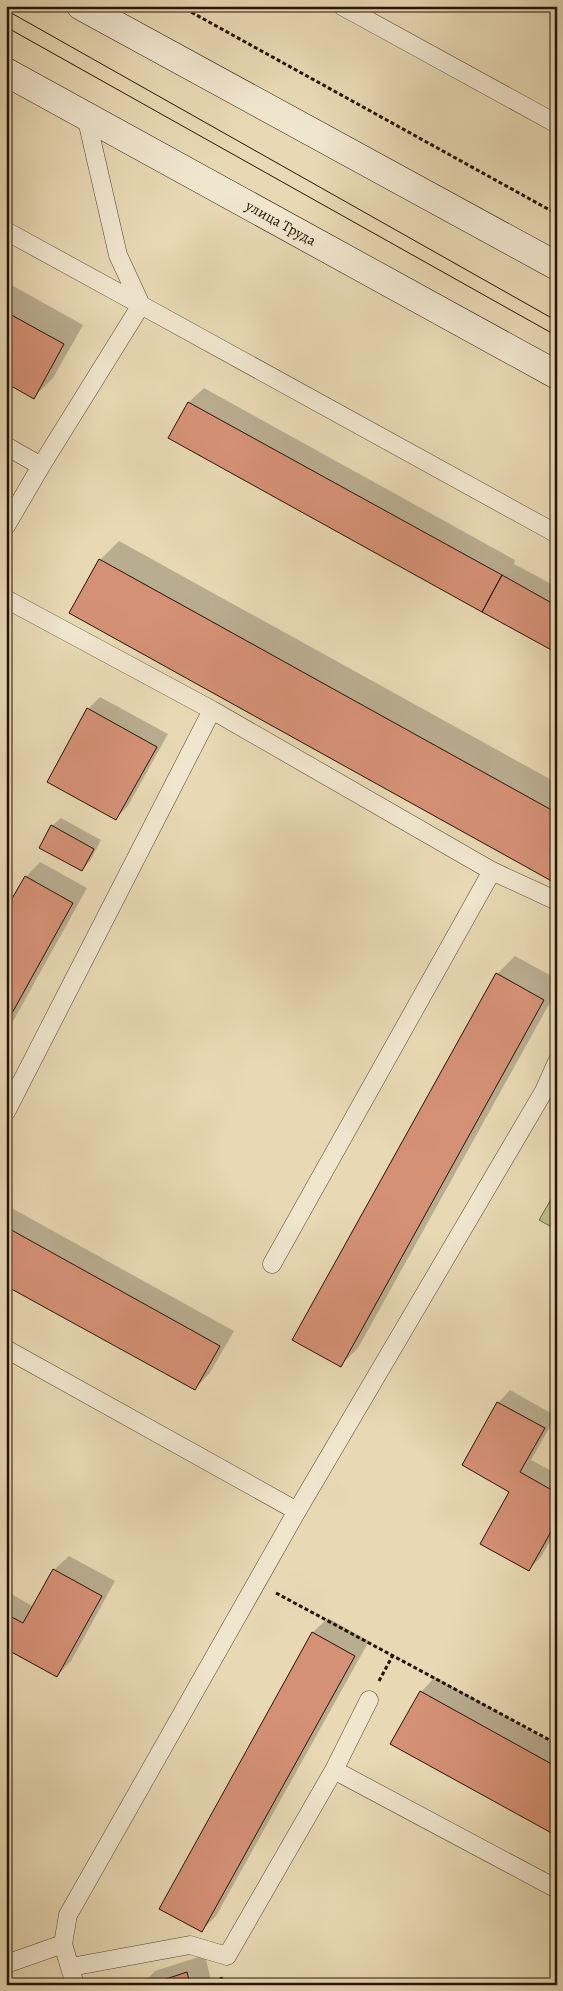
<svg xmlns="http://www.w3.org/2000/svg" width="563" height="1991" font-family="Alegreya,serif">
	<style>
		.green { fill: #bcbe89; stroke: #706844 }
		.shadow { fill: #0003 }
		.building { fill: #d59176; stroke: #251300 }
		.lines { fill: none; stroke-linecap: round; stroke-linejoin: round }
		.lane-casing { stroke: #56442d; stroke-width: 19 }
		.secondary-casing { stroke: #251300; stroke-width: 29 }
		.path { stroke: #251300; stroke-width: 3; stroke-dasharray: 4 2.5; stroke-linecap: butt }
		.lane { stroke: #f0e6ce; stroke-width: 18 }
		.secondary { stroke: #f0e6ce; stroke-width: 28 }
		.tram { stroke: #251300; stroke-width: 1 }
		.labels { text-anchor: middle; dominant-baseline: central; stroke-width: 4; stroke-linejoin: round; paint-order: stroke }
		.street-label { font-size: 15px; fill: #251300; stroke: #f0e6ce }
	</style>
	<rect width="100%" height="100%" fill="#e8d9b4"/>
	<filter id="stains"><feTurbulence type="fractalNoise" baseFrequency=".004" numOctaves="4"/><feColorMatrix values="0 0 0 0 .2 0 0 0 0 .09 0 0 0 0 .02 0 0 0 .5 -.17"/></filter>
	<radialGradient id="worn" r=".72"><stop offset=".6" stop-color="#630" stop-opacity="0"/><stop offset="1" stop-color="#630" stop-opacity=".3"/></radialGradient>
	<path class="green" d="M557,1189V1230L539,1220Z"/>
	<path class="shadow" d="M6,282L83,325L53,378L34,397L6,382Z
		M204,388L515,560L514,564L557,587V652L170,437L189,402Z
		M119,541L557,783V882L100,560Z
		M100,697L168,734L128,806L116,818L88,709Z
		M61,818L101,840L90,861L82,870L52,826Z
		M40,862L87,888L6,1034V912L26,877Z
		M515,956L557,979V990L358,1348L341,1365L497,974Z
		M6,1205L234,1331L209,1374L195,1389L6,1284Z
		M510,1390L556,1416L531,1460L557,1474V1529L541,1557L529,1569L511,1491L464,1465L498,1403Z
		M69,1556L115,1581L71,1661L57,1676L8,1648L6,1651V1591L34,1607L54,1570Z
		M328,1618L369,1641L216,1916L201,1931L160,1908L313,1632Z
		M435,1677L557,1745V1835L421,1692Z
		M205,1955L212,1985H141L155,1971Z"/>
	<path class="building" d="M6,312L64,344L34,399L6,383Z
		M188,402L502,575L482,612L168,438Z
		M99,559L557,813V884L69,613Z
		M502,575L557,606V653L482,612Z
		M87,708L157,747L116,820L47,782Z
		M51,825L94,849L82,871L39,848Z
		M25,876L73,903L6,1024V909Z
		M496,973L544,1000L341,1367L292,1340Z
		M6,1227L220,1346L195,1390L6,1286Z
		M497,1402L545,1428L520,1472L557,1493V1521L529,1571L480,1544L509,1492L462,1465Z
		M53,1569L102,1596L57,1677L6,1649V1614L23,1623Z
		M312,1632L355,1656L202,1932L159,1909Z
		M420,1691L557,1767V1836L390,1744Z
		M187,1972L190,1985H148Z"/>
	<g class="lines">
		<g class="lane-casing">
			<path id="lane" d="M342,6L557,124
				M6,231L141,305L118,255L86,116
				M6,446L41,466L141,305L557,534
				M6,526L41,466
				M6,599L212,710L492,871L557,901
				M6,1112L212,710
				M272,1264L492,871
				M6,1349L297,1511
				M334,1770L369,1700
				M63,1944L68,1915L297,1511L544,1091L557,1062
				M6,1964L63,1944L75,1985
				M71,1967L190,1945L227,1956L334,1770L557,1889"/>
		</g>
		<g class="secondary-casing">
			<path id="secondary" d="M81,6L557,266
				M6,72L557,375"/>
		</g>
		<path class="path" d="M180,6L557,214
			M276,1593L557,1744
			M379,1681L393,1655
			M221,1977L223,1985"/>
		<use href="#lane" class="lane"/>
		<use href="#secondary" class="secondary"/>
		<path class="tram" d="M6,10L557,321
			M6,27L557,336"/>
	</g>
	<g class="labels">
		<g class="street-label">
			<text transform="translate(281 223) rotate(29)">улица Труда</text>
		</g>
	</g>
	<rect width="563" height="1991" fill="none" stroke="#e8d9b4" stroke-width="25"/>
	<rect x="8" y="8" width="548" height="1976" fill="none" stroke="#251300" stroke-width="2.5"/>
	<rect x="12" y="12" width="538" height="1966" fill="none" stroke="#251300"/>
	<rect width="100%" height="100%" filter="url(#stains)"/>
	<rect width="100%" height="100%" fill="url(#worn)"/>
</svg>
